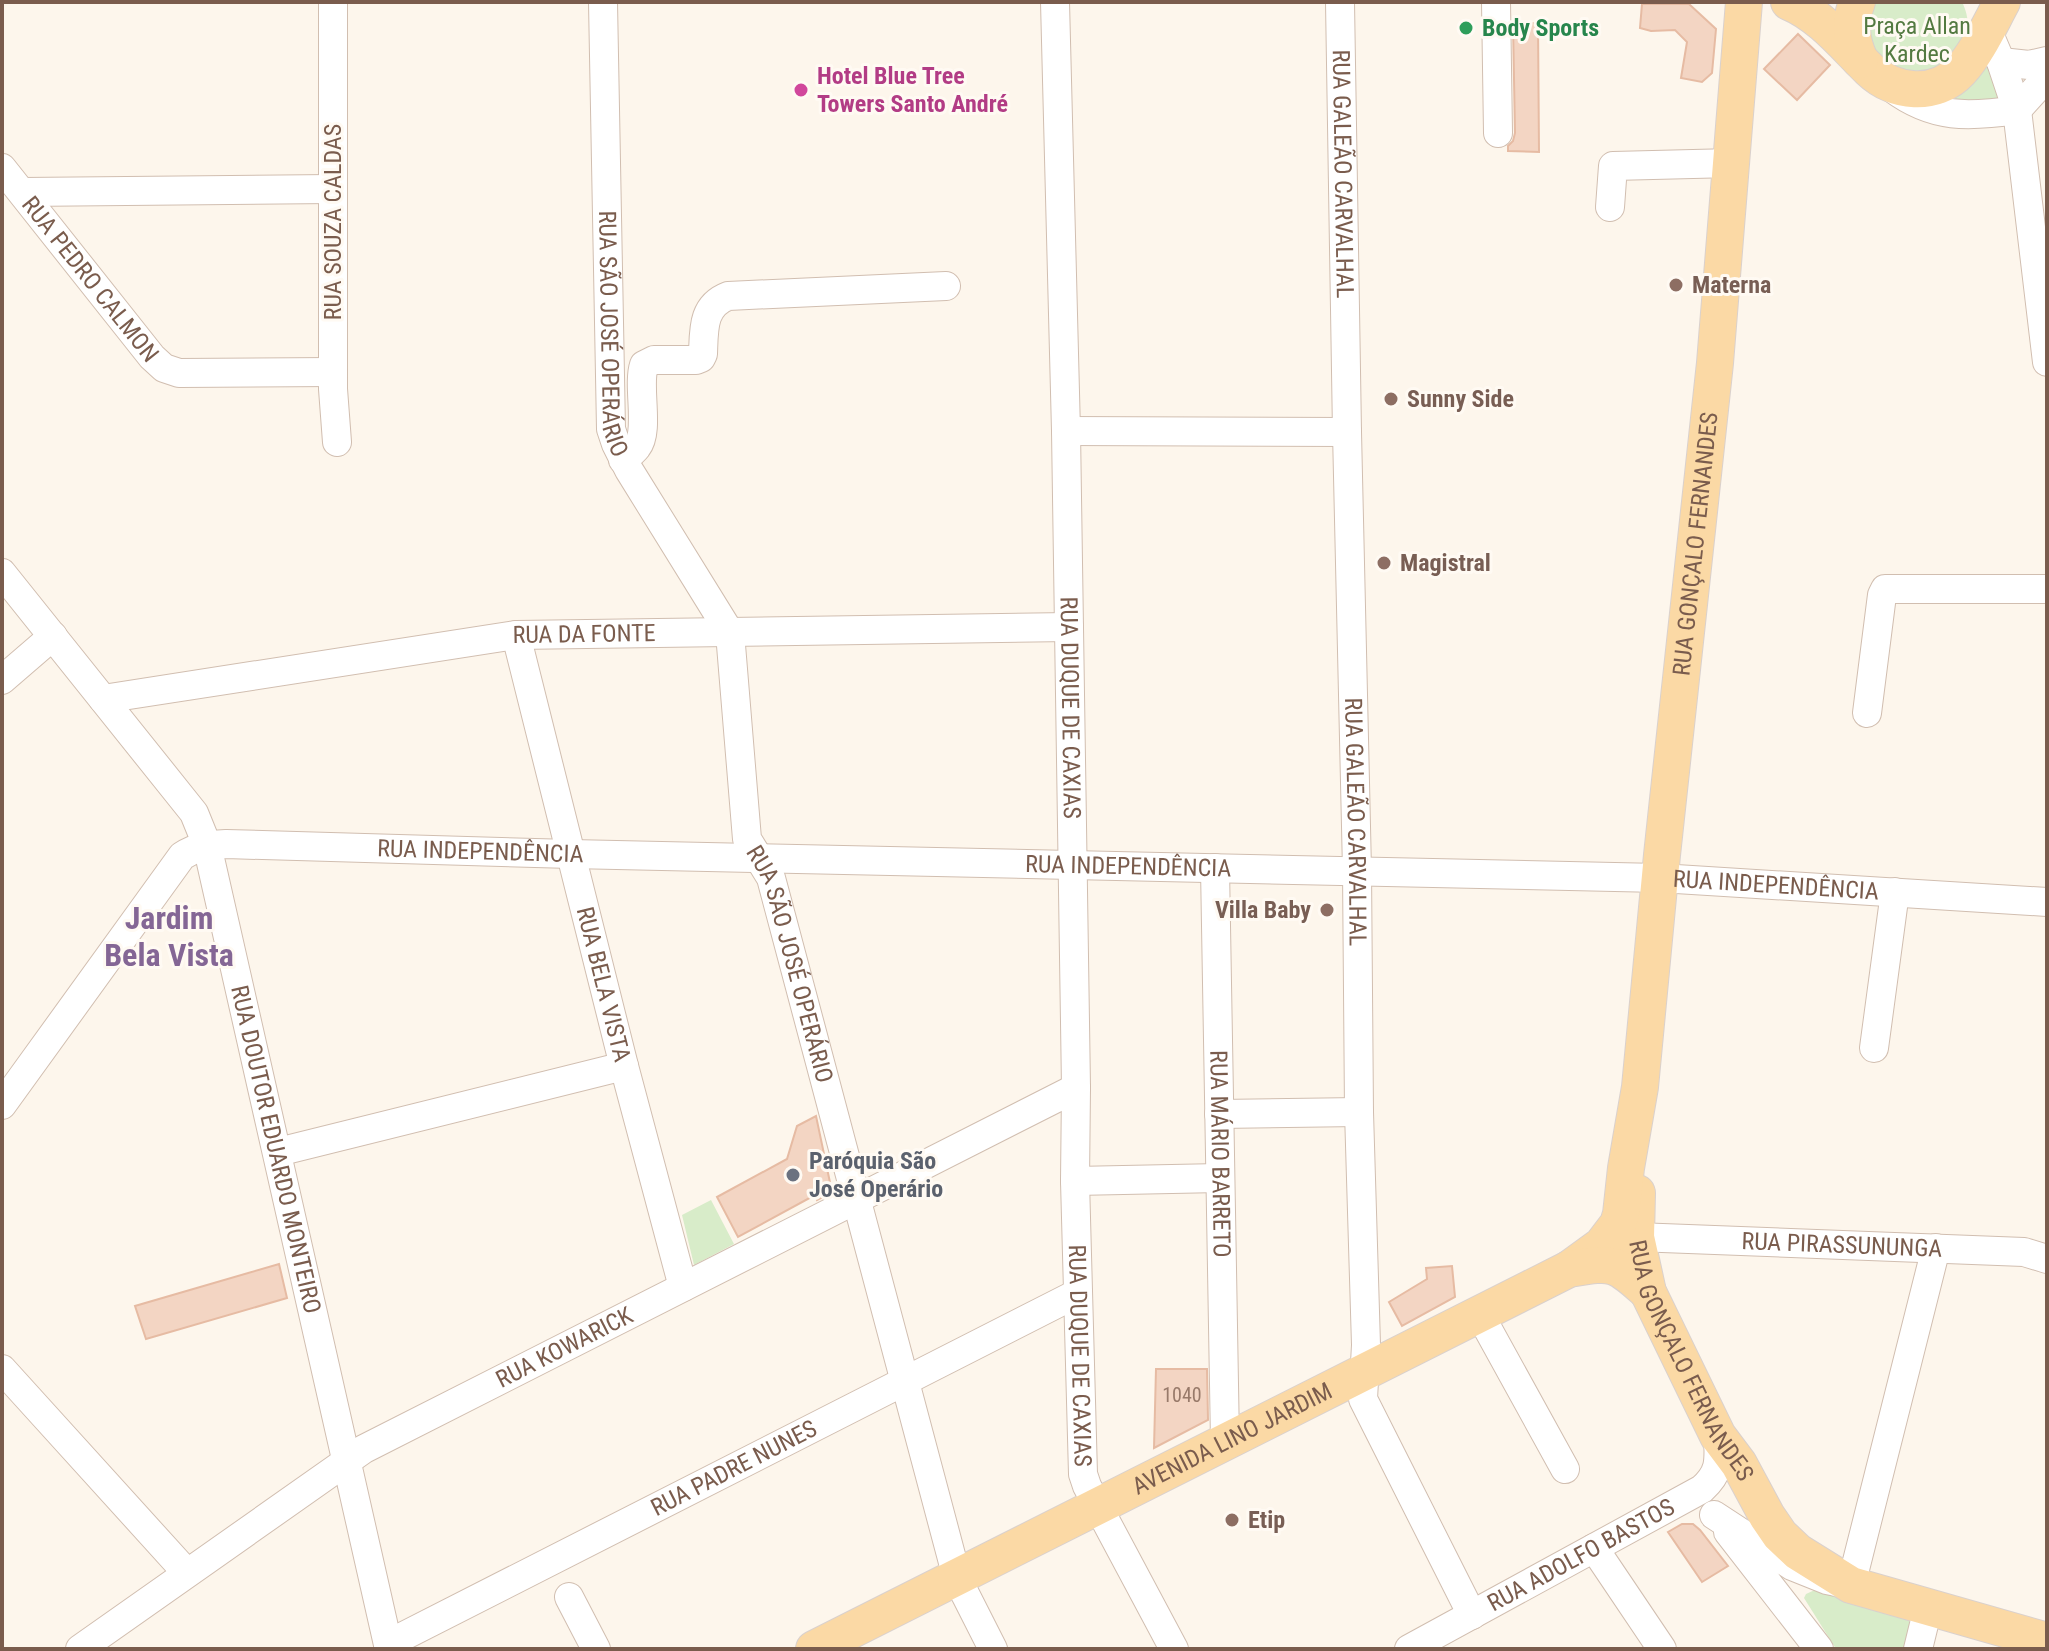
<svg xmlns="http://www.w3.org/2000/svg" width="2049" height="1651" font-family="'Roboto Condensed',sans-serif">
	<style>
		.green { fill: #d8ecc9 }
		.building { fill: #f3d5c3; stroke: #e6bba3; stroke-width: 2 }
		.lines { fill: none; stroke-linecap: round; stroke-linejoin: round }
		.minor-casing { stroke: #d1beb0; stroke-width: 30 }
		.major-casing { stroke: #dad1cd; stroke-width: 38 }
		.minor { stroke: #fff; stroke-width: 28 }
		.major { stroke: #fbd9a5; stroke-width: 36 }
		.leisure-dot { fill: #2e9e5b; stroke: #fffaf3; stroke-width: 3 }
		.hotel-dot { fill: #d1479c; stroke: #fffaf3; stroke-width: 3 }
		.education-dot { fill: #8d6e63; stroke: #fffaf3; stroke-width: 3 }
		.worship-dot { fill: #6b7280; stroke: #fffaf3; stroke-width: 3 }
		.labels { text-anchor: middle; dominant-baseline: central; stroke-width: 6; stroke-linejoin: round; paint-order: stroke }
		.number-label { font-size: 20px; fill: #987a6a }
		.park-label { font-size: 24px; fill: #537a41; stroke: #fffaf3 }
		.leisure-label { font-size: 24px; font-weight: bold; fill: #27864d; stroke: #fffaf3; text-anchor: start }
		.hotel-label { font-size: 24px; font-weight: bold; fill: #b23c85; stroke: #fffaf3; text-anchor: start }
		.street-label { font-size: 24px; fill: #7a5c4d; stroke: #fffaf3 }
		.education-label { font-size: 24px; font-weight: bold; fill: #785e54; stroke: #fffaf3; text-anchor: start }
		.worship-label { font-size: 24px; font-weight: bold; fill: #5b616d; stroke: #fffaf3; text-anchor: start }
		.district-label { font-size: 32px; font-weight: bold; fill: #846695; stroke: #fffaf3 }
	</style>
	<rect width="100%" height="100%" fill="#fdf6ec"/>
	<path class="green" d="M1873,2H1962C1970,17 1972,44 1957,56C1947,65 1930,71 1918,77L1881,62L1867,36Z
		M1985,55L2000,99L1965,104L1949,99Z
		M711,1200L734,1244L694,1265L682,1215Z
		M1817,1589L1913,1620L1907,1649H1836L1804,1598L1806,1594Z"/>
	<path class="building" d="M1642,4H1689L1716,29L1712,73L1702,82L1681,78L1687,42L1675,30L1651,31L1640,28Z
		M1538,23L1539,152L1508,151V146L1513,141L1515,133L1513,24Z
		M1798,34L1830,65L1797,100L1764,69Z
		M816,1116L832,1192L817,1200L815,1195L738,1237L717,1197L787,1159L797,1126Z
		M279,1264L287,1298L146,1339L135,1306Z
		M1452,1266L1455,1297L1402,1326L1389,1302L1427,1279L1426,1268Z
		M1156,1369H1207L1208,1420L1154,1448Z
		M1682,1524H1693L1700,1530L1728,1566L1702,1582L1668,1532Z"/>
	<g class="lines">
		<g class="minor-casing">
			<g id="minor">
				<path d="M333,2V389L337,442"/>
				<path id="s1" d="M603,2L611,429L616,444L629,470L730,633L747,839L771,878L951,1555L957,1578L993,1649"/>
				<path id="s2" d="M1055,2L1066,431L1076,1088L1075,1181L1083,1474L1087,1486L1174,1649"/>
				<path id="s3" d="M1340,2L1347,432L1357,870L1359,1112L1366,1345L1363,1399L1472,1615"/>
				<path d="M1496,2L1498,133"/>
				<path d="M1987,29L2001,62L2017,110L2047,362"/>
				<path d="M2001,62L2029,65L2047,61"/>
				<path d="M1892,88C1933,119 1969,117 2017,110"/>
				<path d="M2017,110L2047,77"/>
				<path id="s4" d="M2,168L152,357L164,368L179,373L333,372"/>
				<path d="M23,192L332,189"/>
				<path d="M1610,207L1613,166L1733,163"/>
				<path d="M1066,431L1347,432"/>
				<path d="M623,460C628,456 634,451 637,447C650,431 637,386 644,365L654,360H696L701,358L703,354C704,330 702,306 728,296L946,286"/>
				<path id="s5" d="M2,573L194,813L207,845L389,1649"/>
				<path id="s6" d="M516,635L624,1066L683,1287"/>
				<path d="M2,680L53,636"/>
				<path id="s7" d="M103,699L516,635L1069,627"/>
				<path d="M1867,713L1882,595L1885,589H2047"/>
				<path id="s8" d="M1215,868L1225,1441"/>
				<path d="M1874,1048L1895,892"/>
				<path id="s9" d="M2,1105L182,856C197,846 209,845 226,844L571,854L1660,878L2047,902"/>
				<path d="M1219,1114L1359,1112"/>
				<path d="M278,1152L624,1066"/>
				<path d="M1075,1181L1220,1178"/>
				<path id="s10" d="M1636,1237L2024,1252L2047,1259"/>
				<path d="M1479,1313L1565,1469"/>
				<path d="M2,1369L187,1573"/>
				<path d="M1714,1515L1792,1566L1827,1580L1851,1585L1936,1248"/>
				<path d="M1728,1532L1819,1649"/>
				<path d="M1594,1548L1662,1649"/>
				<path d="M569,1597L596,1649"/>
				<path id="s11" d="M388,1644L1078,1293"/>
				<path id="s12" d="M80,1649L364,1449L1076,1088"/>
				<path id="s13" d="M1409,1649L1702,1489C1721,1472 1719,1460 1718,1436"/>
				<path d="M1918,1649L1928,1608"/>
			</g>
		</g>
		<g class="major-casing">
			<g id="major">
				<path d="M1789,2C1822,16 1845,46 1870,70C1894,93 1935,98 1960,71C1977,53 1990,24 2002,2"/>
				<path d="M1857,2C1849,23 1851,40 1860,60"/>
				<path id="s14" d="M1637,1193L1636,1237L1648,1292L1718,1436L1739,1464L1767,1516L1780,1535L1798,1552L1851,1585L2047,1641"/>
				<path id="s15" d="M1569,1269L1602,1245L1618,1224L1621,1214L1626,1168L1640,1087L1662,855L1715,363L1744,2"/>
				<path id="s16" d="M814,1649L1569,1269C1613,1262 1614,1261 1648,1292"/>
			</g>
		</g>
		<use href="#minor" class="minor"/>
		<use href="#major" class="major"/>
	</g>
	<circle class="leisure-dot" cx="1466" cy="28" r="8"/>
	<circle class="hotel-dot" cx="801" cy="90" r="8"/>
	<g class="education-dot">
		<circle cx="1676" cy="285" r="8"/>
		<circle cx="1391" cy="399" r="8"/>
		<circle cx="1384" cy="563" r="8"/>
		<circle cx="1327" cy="910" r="8"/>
		<circle cx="1232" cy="1520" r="8"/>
	</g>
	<circle class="worship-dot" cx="793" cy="1175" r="8"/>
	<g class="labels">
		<g class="number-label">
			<text x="1182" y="1395">1040</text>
		</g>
		<g class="park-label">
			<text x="1917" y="26">Praça Allan<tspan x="1917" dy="28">Kardec</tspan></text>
		</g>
		<g class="leisure-label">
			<text x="1482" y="28">Body Sports</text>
		</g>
		<g class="hotel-label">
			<text x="817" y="76">Hotel Blue Tree<tspan x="817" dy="28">Towers Santo André</tspan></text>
		</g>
		<g class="street-label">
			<text stroke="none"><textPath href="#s3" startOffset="172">RUA GALEÃO CARVALHAL</textPath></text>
			<text transform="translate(333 222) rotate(-90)">RUA SOUZA CALDAS</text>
			<text stroke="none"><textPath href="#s4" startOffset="142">RUA PEDRO CALMON</textPath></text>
			<text stroke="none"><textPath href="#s1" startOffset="332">RUA SÃO JOSÉ OPERÁRIO</textPath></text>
			<text stroke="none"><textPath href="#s15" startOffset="752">RUA GONÇALO FERNANDES</textPath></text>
			<text stroke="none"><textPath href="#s7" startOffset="486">RUA DA FONTE</textPath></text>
			<text stroke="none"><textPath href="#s2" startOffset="706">RUA DUQUE DE CAXIAS</textPath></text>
			<text stroke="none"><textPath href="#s3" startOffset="820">RUA GALEÃO CARVALHAL</textPath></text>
			<text stroke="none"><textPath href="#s9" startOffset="608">RUA INDEPENDÊNCIA</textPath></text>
			<text stroke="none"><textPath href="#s9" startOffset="1256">RUA INDEPENDÊNCIA</textPath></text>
			<text stroke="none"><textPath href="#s9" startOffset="1904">RUA INDEPENDÊNCIA</textPath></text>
			<text stroke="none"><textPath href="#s1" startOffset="1004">RUA SÃO JOSÉ OPERÁRIO</textPath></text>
			<text stroke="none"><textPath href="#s6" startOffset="360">RUA BELA VISTA</textPath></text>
			<text stroke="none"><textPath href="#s5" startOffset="654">RUA DOUTOR EDUARDO MONTEIRO</textPath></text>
			<text stroke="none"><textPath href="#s8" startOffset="286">RUA MÁRIO BARRETO</textPath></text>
			<text stroke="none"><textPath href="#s10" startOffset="206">RUA PIRASSUNUNGA</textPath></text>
			<text stroke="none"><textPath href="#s12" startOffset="572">RUA KOWARICK</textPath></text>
			<text stroke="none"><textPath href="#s2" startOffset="1354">RUA DUQUE DE CAXIAS</textPath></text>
			<text stroke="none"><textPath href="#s14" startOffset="180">RUA GONÇALO FERNANDES</textPath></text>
			<text stroke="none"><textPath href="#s16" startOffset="468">AVENIDA LINO JARDIM</textPath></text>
			<text stroke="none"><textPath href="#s11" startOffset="388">RUA PADRE NUNES</textPath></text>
			<text stroke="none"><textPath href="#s13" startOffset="196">RUA ADOLFO BASTOS</textPath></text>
		</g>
		<g class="education-label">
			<text x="1692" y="285">Materna</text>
			<text x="1407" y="399">Sunny Side</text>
			<text x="1400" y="563">Magistral</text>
			<text x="1311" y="910" text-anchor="end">Villa Baby</text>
			<text x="1248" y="1520">Etip</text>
		</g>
		<g class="worship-label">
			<text x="809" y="1161">Paróquia São<tspan x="809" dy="28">José Operário</tspan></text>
		</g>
		<g class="district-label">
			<text x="169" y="918">Jardim<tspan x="169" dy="37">Bela Vista</tspan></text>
		</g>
	</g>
	<rect width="2049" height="1651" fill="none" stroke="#7a5c4d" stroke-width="8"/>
</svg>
